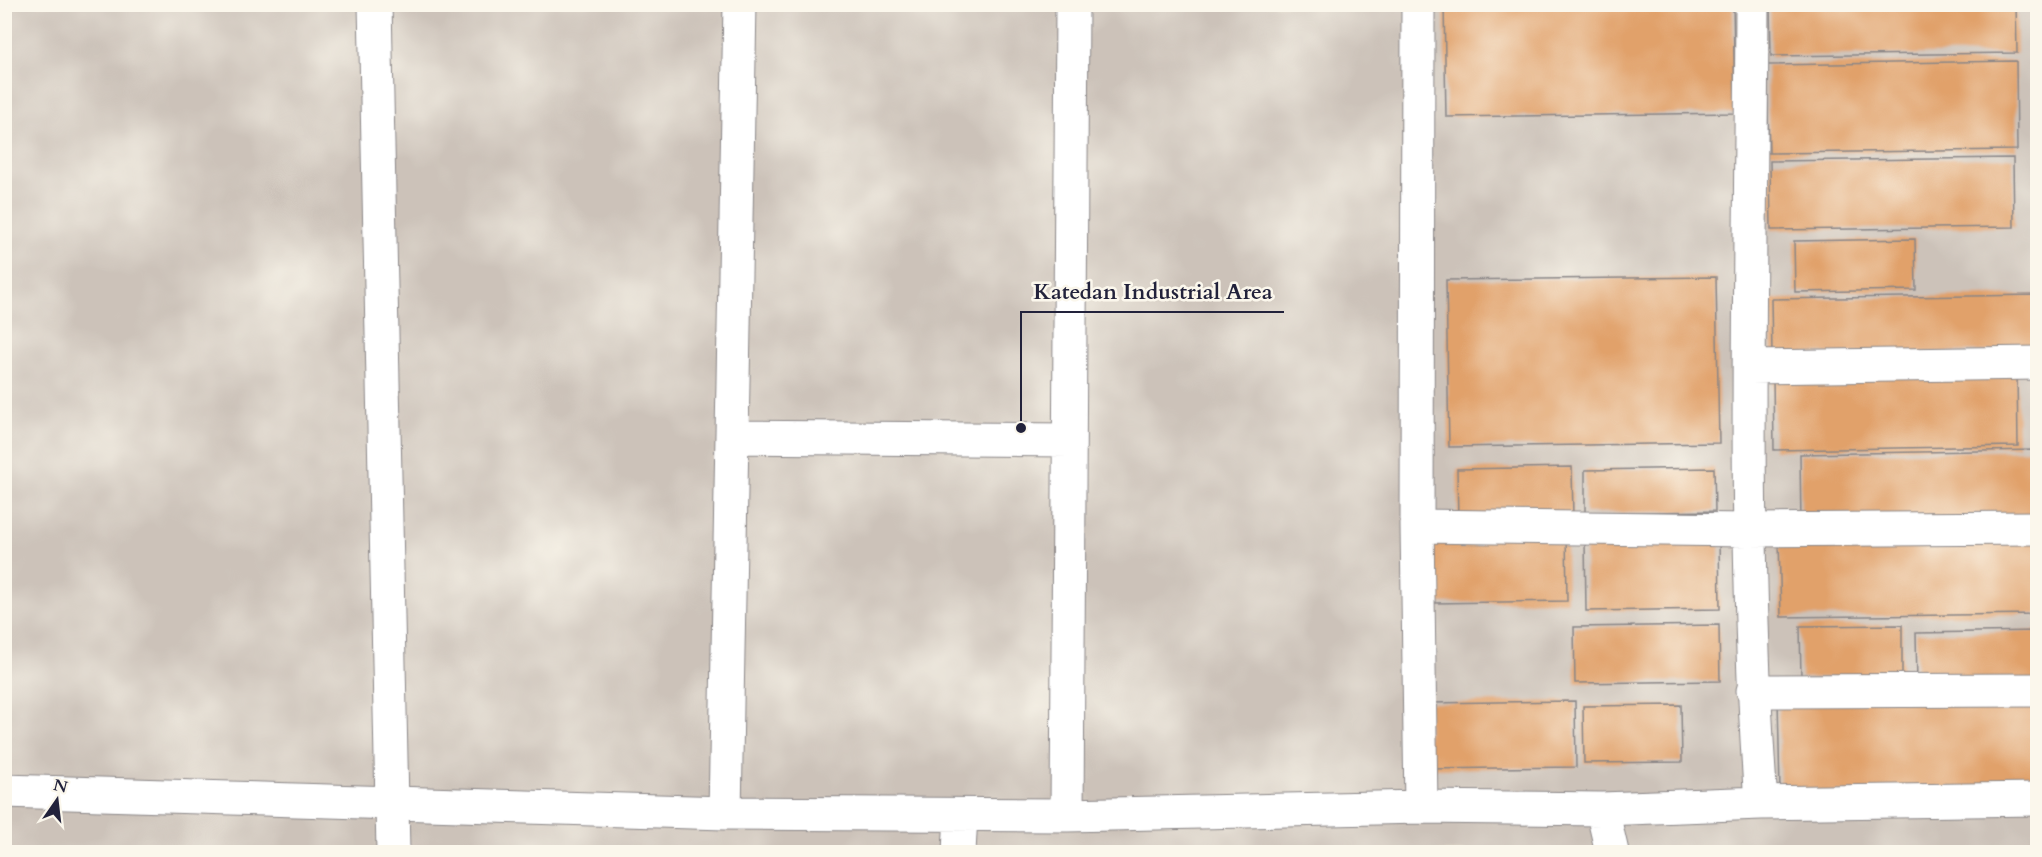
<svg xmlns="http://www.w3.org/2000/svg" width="2042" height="857" font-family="Cardo,serif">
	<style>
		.industrial { fill: #ccc2b9 }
		.building { fill: #e1a16a }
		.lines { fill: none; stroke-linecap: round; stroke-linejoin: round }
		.minor-casing { stroke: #8a8687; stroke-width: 35 }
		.minor { stroke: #fff; stroke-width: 33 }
		.leader { fill: none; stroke: #22223b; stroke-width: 2 }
		.callout-dot { fill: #22223b; stroke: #fbf7ec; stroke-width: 2 }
		.callout-label { font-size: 22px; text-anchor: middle; font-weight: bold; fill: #22223b; stroke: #fbf7ec; stroke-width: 5; stroke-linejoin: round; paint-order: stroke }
	</style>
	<rect width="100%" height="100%" fill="#fbf7ec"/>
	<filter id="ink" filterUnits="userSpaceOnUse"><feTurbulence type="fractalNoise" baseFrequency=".0167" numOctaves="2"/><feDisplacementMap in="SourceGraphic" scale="12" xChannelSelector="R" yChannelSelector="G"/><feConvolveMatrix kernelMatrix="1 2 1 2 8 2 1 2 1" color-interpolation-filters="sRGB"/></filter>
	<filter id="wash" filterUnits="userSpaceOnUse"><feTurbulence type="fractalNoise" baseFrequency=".008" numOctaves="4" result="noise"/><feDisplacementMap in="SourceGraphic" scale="24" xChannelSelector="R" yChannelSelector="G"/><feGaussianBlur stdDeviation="1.35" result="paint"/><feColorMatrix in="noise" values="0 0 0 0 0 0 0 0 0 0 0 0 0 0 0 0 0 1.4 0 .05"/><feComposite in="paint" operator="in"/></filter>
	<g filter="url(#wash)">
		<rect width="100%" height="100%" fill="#f1ebd3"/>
		<path class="industrial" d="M5,5H2037V852H5Z"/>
		<g id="blocks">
			<path class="building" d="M1444,4H1733L1735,113L1446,117Z
				M1770,4H2016L2017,53L1771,56Z
				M2016,61L2017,150L1769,153L1767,65Z
				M2013,158L2014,227L1771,230L1770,161Z
				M1915,239L1916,290L1795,292L1794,241Z
				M1716,277L1719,443L1449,447L1446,280Z
				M2038,295V351L1772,354L1771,299Z
				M2017,372L2018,446L1774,450L1773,376Z
				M2038,450V522L1801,525L1800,454Z
				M1572,467L1573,518L1458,520L1457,469Z
				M1714,468L1715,511L1585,513V470Z
				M1566,531L1567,601L1434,603L1433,533Z
				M1719,536L1720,609L1586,611L1585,538Z
				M2038,537V614L1781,617L1779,540Z
				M1719,625L1720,681L1575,683L1574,627Z
				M1902,625V676L1801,678L1800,626Z
				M2038,631V682L1917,683L1916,633Z
				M2038,695V790L1780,793L1778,699Z
				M1575,701L1576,767L1428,769V703Z
				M1681,705L1682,762L1584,763L1583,706Z"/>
		</g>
	</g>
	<g filter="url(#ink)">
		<use href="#blocks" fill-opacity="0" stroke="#8a8687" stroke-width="1.5"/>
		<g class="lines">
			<g class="minor-casing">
				<path id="minor" d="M375,4L393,852
					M1418,4L1417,526L1421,807
					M1752,4C1751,270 1742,537 1761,803
					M1751,367L2038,363
					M732,437L1069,440
					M1417,526L1749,530L2038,528
					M1753,691L2038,690
					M4,791L725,813L1067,815L1421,807L1602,809L1761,803L2038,799
					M1602,809L1612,852
					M725,813L740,4
					M1067,815L1072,4
					M959,852L961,815"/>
			</g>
			<use href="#minor" class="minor"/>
		</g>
	</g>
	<path class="leader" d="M1021 428L1021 312H1284"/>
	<circle class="callout-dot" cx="1021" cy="428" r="6"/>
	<g class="callout-label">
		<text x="1153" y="299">Katedan Industrial Area</text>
	</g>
	<rect width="2042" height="857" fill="none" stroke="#fbf7ec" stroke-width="24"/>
	<g transform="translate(57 800) rotate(14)" stroke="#fbf7ec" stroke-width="4.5" paint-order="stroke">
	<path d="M0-4.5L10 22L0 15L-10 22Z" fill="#22223b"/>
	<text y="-9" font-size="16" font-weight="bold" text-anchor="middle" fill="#22223b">N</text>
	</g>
</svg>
